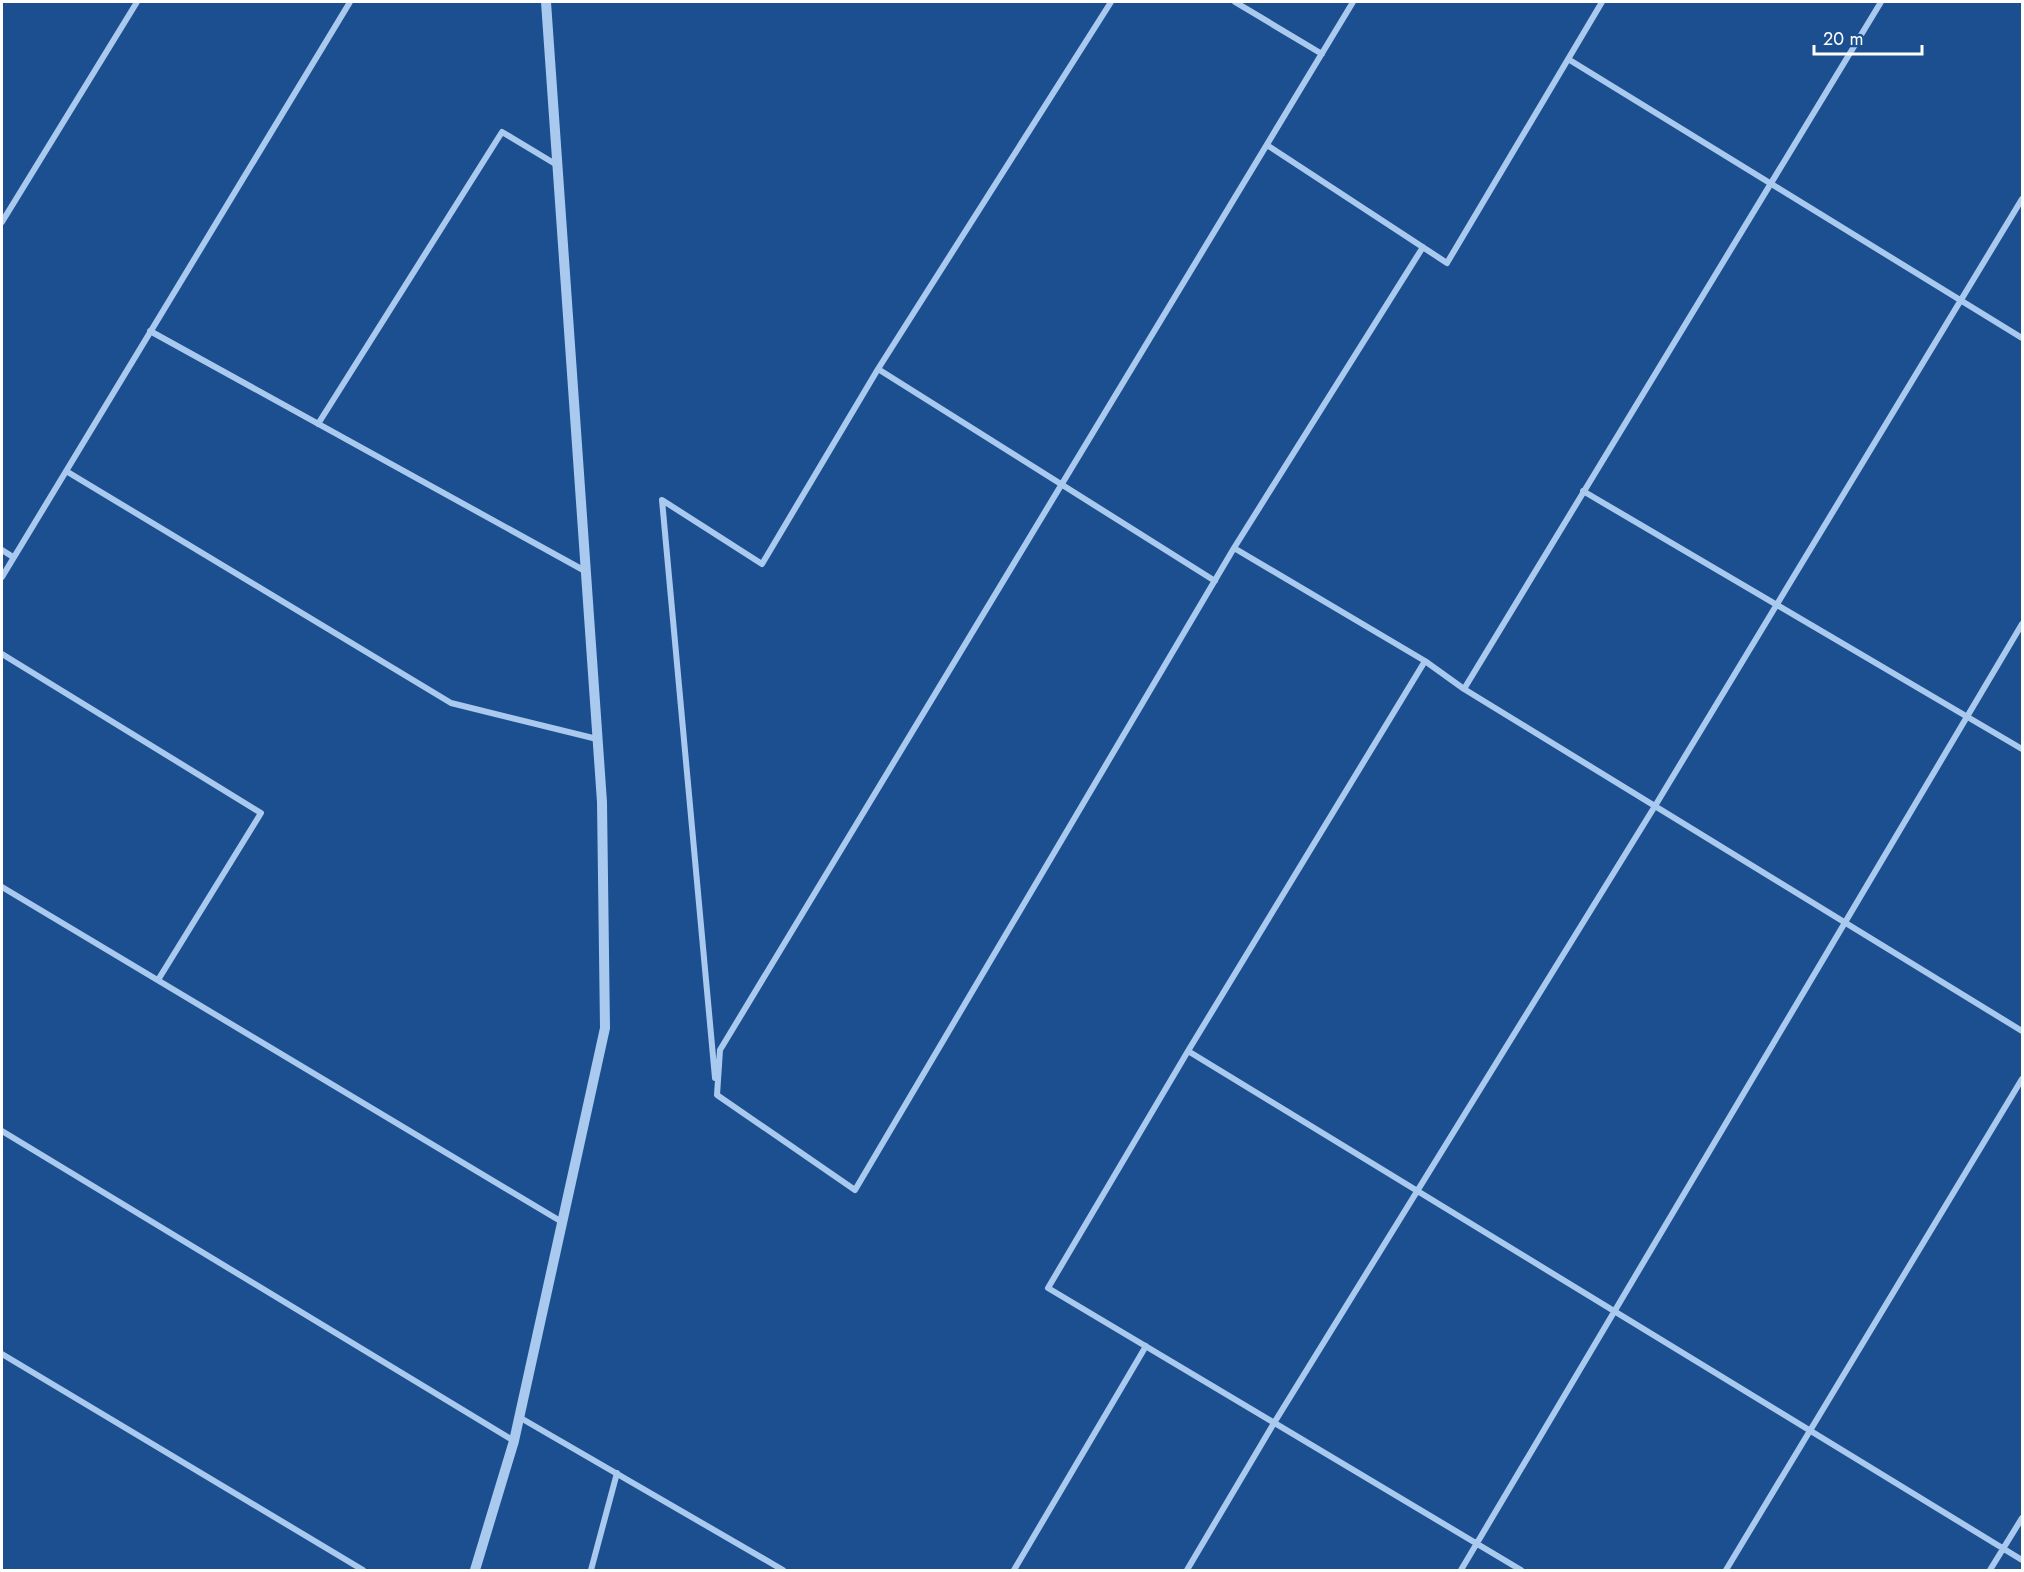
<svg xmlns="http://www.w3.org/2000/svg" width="2024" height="1572" font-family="Jost,sans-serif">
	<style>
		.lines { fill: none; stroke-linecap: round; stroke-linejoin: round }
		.minor { stroke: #a9c9ee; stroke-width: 6 }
		.tertiary { stroke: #a9c9ee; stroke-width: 10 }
	</style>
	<rect width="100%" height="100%" fill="#1b4f8f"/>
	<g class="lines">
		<path class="minor" d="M1235,2L1322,54
			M1353,2L720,1050L717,1095L855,1190L1234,548L1423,247
			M1568,59L2022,338
			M1267,145L1447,263L1602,2
			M2,222L137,2
			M150,331L585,571
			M878,369L1111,2
			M318,424L502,132L557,165
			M66,471L451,703L597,739
			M1583,491L2022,749
			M1234,548L1425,661L1464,689L2022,1031
			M2,550L13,557
			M2,577L350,2
			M2,654L261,813L158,980
			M1425,661L1188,1051L1048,1288L1521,1570
			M1464,689L1881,2
			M2,887L562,1222
			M1188,1051L2022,1560
			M715,1078L662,500L762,564L878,369L1215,581
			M2,1131L514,1441
			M2,1354L363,1570
			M519,1417L783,1570
			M591,1570L617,1473
			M1014,1570L1146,1346
			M1187,1570L1274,1423L1655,806L2022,199
			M1461,1570L2022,624
			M1726,1570L2022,1079
			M1990,1570L2022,1518"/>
		<path class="tertiary" d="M475,1570L514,1441L605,1028L602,802L546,2"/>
	</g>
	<rect width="2024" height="1572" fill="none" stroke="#ffffff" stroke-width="6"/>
	<path d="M1814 45v9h108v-9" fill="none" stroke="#ffffff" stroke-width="3"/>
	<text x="1823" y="45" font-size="18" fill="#ffffff" stroke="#1b4f8f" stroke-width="4.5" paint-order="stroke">20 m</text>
</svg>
